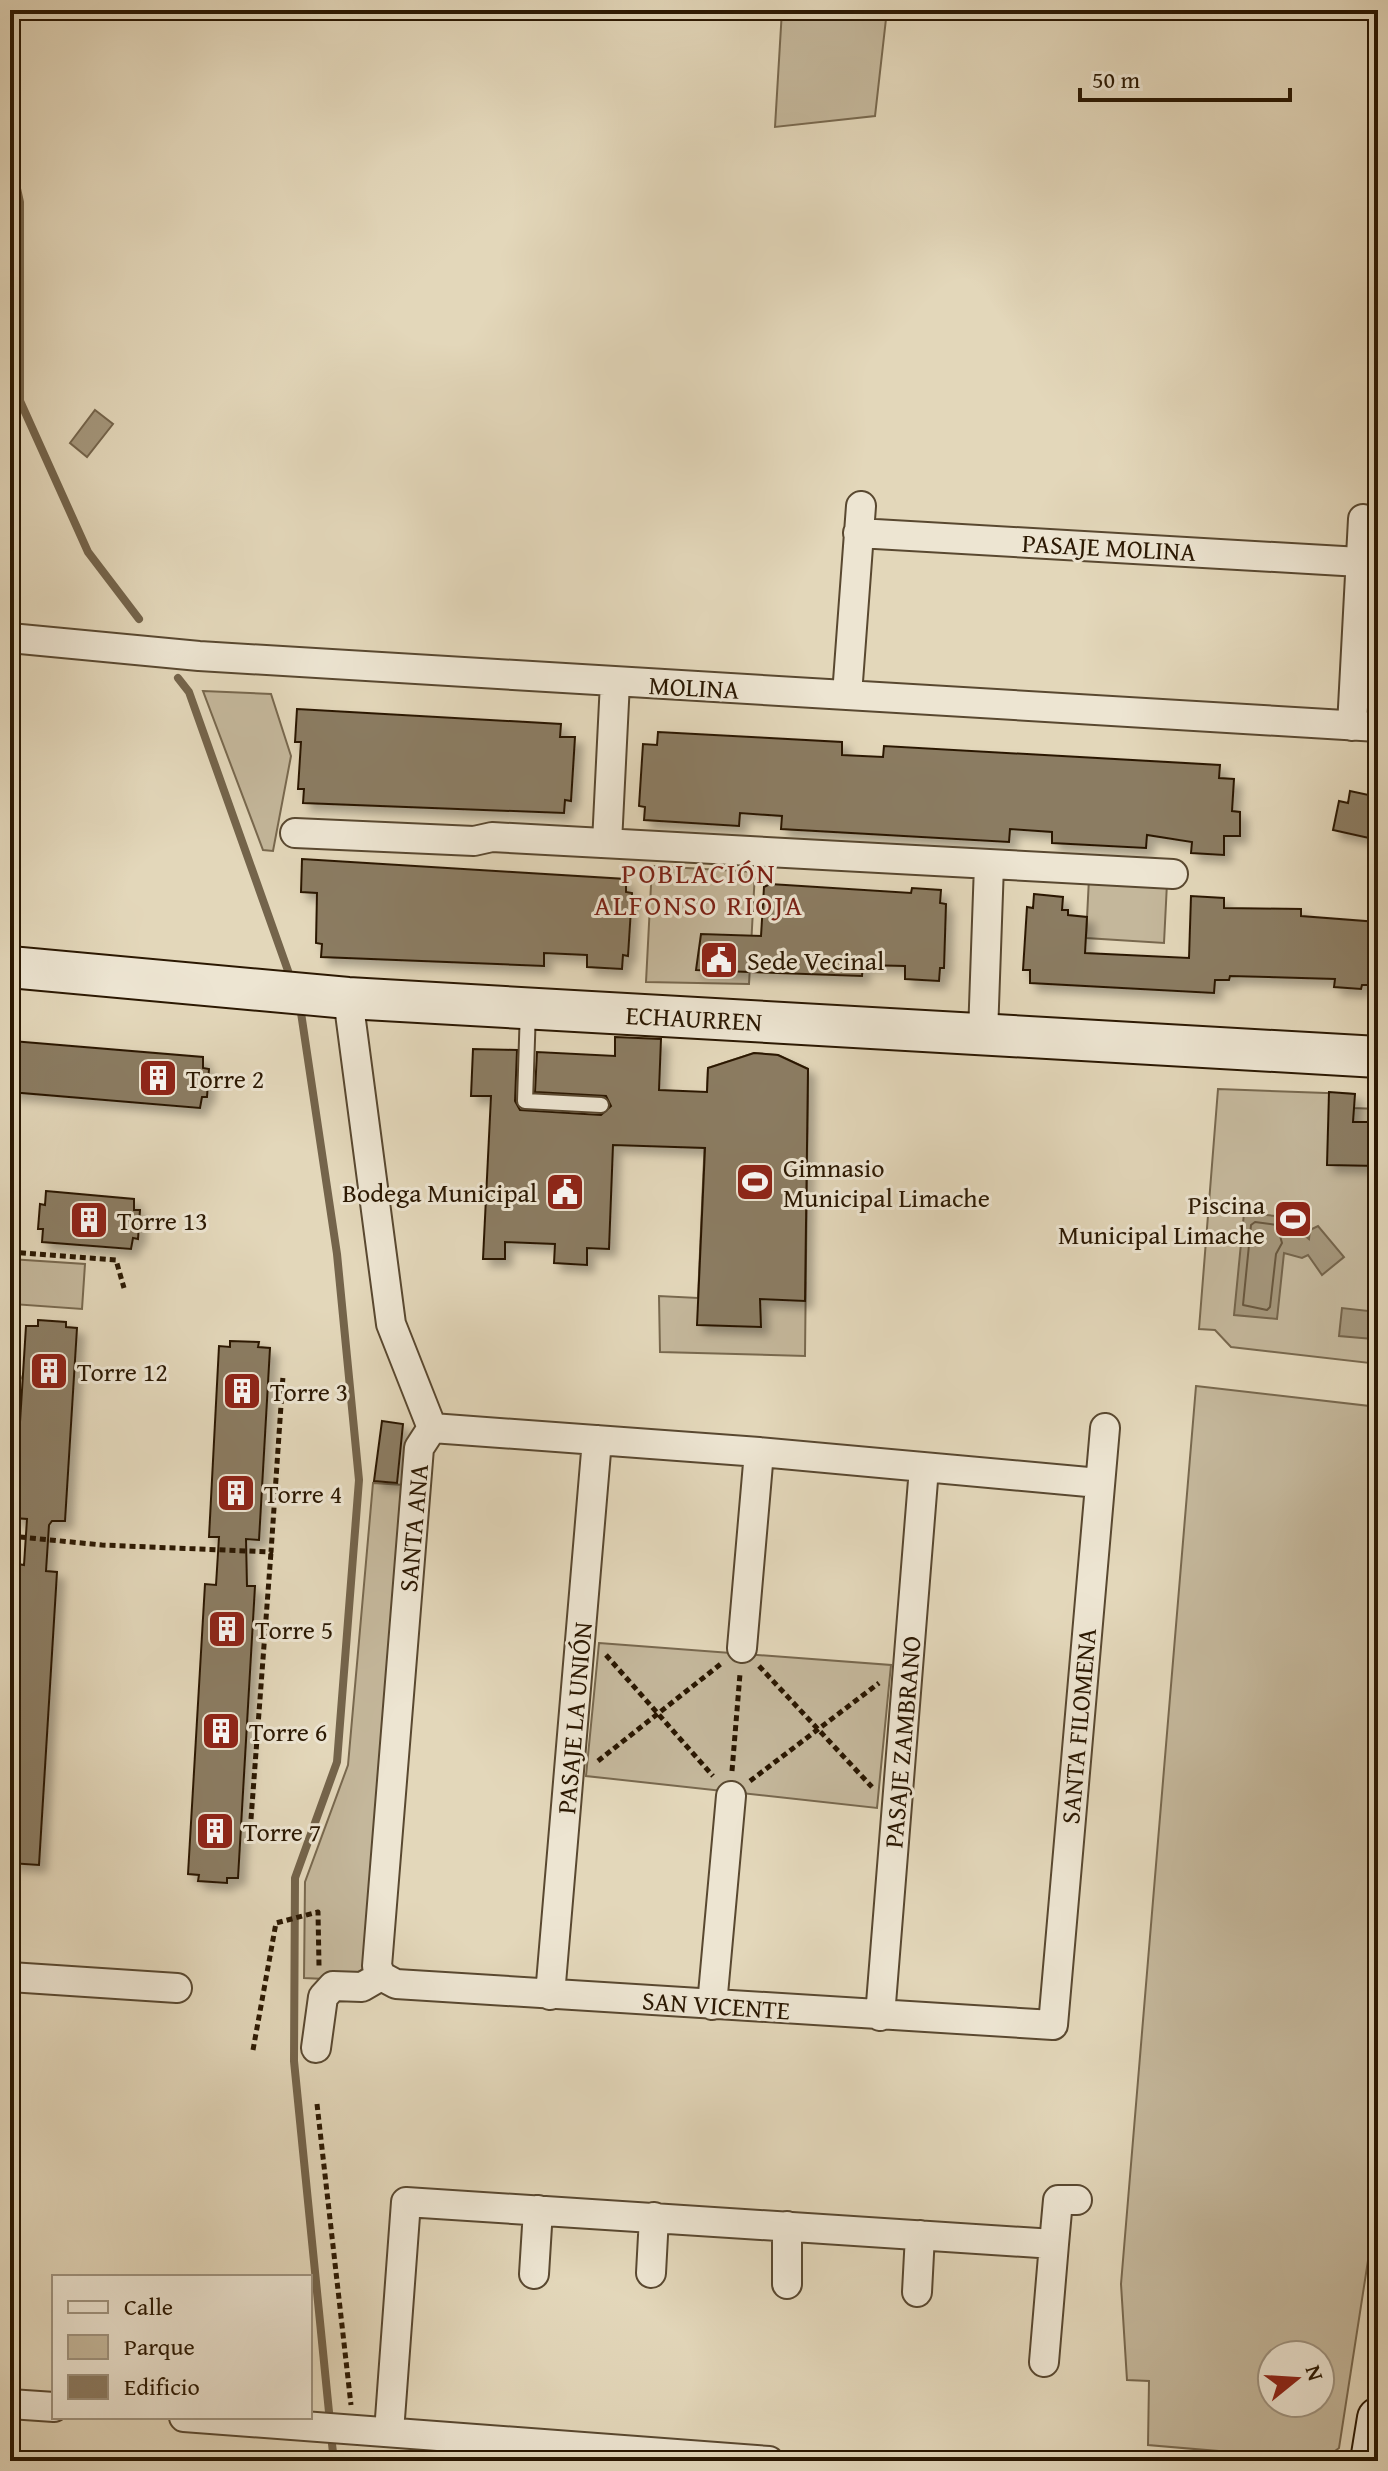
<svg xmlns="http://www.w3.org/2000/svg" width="1388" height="2471" font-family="'Gentium Book Plus',serif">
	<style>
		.green { fill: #c4b79b; stroke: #78684e; stroke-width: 2; fill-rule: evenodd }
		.water { fill: #a4967b; stroke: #74644b; stroke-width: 2 }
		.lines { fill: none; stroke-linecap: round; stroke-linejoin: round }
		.shore { stroke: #68573e; stroke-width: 2 }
		.stream { stroke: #74644b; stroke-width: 8 }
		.building { fill: #8b7b62; stroke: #2b1802; stroke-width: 2; filter: url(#shadow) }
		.lane-casing { stroke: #594830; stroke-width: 18 }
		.street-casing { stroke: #594830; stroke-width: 32 }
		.secondary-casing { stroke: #2b1802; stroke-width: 44 }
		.path { stroke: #2b1802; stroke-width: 5; stroke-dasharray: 6 4; stroke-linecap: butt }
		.lane { stroke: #ede5d2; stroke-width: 14 }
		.street { stroke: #ede5d2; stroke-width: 28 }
		.secondary { stroke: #ede5d2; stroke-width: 40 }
		.labels { text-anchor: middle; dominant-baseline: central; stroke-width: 6; stroke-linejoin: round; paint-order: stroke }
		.street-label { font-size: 26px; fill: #2b1802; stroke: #ede5d2 }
		.poi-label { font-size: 26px; fill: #2b1802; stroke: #ede5d2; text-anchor: start }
		.neighbourhood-label { font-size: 28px; letter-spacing: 2px; fill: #7a1f14; stroke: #ede5d2 }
	</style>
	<defs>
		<filter id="shadow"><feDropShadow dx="7" dy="7" stdDeviation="4" flood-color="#0004"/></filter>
	</defs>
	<rect width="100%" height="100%" fill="#e3d7ba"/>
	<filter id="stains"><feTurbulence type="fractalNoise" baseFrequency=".0025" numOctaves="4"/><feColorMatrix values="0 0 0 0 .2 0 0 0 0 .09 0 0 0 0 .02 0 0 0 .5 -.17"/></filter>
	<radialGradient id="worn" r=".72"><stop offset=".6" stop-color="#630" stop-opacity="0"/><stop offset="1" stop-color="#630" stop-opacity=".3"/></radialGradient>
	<path class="green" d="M782,10H887L875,116L775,127Z
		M203,691L271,694L291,756L273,851L263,850Z
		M652,866L755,872L749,984L646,982Z
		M1089,878L1167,883L1164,943L1086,938Z
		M754,1053L778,1055L808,1069L805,1356L660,1352L659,1296L698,1298L708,1068Z
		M1218,1089L1354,1094L1353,1108L1378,1109V1364L1231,1347L1215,1330L1199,1329Z
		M10,1259L85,1264L82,1309L13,1304L10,1351Z
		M1196,1386L1378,1407V2196L1339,2448L1323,2460L1148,2445L1149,2381L1127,2380L1121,2284ZM1272,2355H1320V2403H1272Z
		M373,1483L404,1485L364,1968L347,1980L304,1978L305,1882L348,1765Z
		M599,1643L891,1665L877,1808L586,1776Z"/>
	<path class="water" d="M95,410L113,424L87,457L70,443Z
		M1244,1213L1287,1217V1237L1304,1235L1309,1239L1310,1230L1318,1226L1344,1257L1322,1275L1308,1255L1302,1258L1284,1253L1277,1319L1234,1315Z
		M1378,1306V1335L1373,1339L1339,1336L1342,1308L1377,1312Z"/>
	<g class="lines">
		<path class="shore" d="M1255,1222L1277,1225L1282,1243L1276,1254L1270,1307L1267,1310L1243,1305L1251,1225Z"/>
		<path class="stream" d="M10,157L20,202V401L88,552L139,619
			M178,678L189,692L292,982
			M300,1006L337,1254L359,1480L337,1762L295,1878L294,2061L329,2412
			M332,2444L334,2461"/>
	</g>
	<path class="building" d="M297,709L561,724L560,737H575L571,801L565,800L564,813L303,803L304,789H298L301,742H295Z
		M658,732L842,742V755L883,757L884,746L1220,765L1219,778L1234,779L1232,811L1240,812V836H1224V855L1191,853L1192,842L1147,835L1146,848L1052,843V832L1010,829L1009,842L781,829L782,816L740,813L739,826L644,820L645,807L639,806L643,744L657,745Z
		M1350,791L1378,797V840L1333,830L1339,801L1348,803Z
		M302,859L626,879V892L632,893L628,956L623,955L622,969L587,967V955L544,953V966L321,957L322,944L316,943L317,893L301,892Z
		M770,884L911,893L912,888L941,890L940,903L946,904L944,968H940L939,981L905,979V966L863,965L862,976L696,970L701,934L761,936L764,887Z
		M1034,894L1063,897L1062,910H1068V915L1087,917L1085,953L1189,958L1191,896L1224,898V908L1301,909V916L1378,922V985H1362L1361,989L1334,987L1335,979L1230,976L1229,980H1215L1214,993L1030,983V970H1023L1027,907L1033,908Z
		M615,1037L661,1039L659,1090L707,1092L708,1068L754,1053L778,1055L808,1069L805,1301L760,1299L761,1327L697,1325L705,1148L613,1145L609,1249L587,1248V1265L554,1263L555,1244L505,1242V1259H483L491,1096H471L473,1049L517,1050L515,1101L520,1110L601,1115L611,1106L606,1096L535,1092L537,1052L615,1056Z
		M12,1041L203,1057V1068L209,1069L207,1097H202L200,1108L10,1092Z
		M1329,1092L1355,1094L1353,1122H1378V1166L1327,1165Z
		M46,1191L134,1199V1210H140L138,1239L133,1238L131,1249L42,1242L43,1229H38L40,1204L45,1205Z
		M38,1320L66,1322V1327L77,1328L65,1521H52L49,1525L46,1571L57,1572L39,1865L10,1863V1570L18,1571V1564L24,1565L27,1519L14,1518L26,1326H38Z
		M230,1341L259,1342L258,1347L270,1348L259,1540L246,1539L247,1586H255L238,1878H227V1883L198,1881L199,1875L188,1874L205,1584L216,1585L219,1537H209L219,1346L230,1347Z
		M382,1421L403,1424L397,1483L374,1481Z"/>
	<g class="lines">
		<g class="lane-casing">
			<path id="lane" d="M528,1009L525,1101L601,1105"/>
		</g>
		<g class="street-casing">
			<path id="street" d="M858,533L1360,562
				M10,638L199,656L1378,727
				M847,695L861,506
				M1352,726L1363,519
				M295,833L474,841L492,837L1173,874
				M607,843L615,682
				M348,998L391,1324L432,1428L419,1448L377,1966L381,1976
				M983,1034L989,865
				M432,1428L759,1452L1099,1483
				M742,1648L759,1452
				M381,1976L396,1984L1053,2025L1105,1428
				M10,1977L177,1988
				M550,1995L597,1440
				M712,2005L731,1796
				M880,2016L924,1468
				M316,2048L323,1997L333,1986L362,1987L381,1976
				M1054,2244L1058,2200H1077
				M651,2273L654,2217
				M534,2274L538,2210
				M787,2284V2226
				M917,2292L920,2235
				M10,2404L54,2407
				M184,2417L769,2461
				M389,2432L406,2202L1054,2244L1044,2362"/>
		</g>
		<g class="secondary-casing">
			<path id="secondary" d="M10,967L348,998L1378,1057
				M1371,2461L1378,2418"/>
		</g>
		<path class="path" d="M10,1252L116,1260L124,1288
			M10,1306L19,1378L10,1408
			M10,1536L102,1545L271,1552L283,1376
			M606,1655L713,1776
			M759,1666L872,1787
			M598,1761L722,1663
			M732,1771L740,1674
			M750,1781L879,1683
			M251,1819L271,1552
			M253,2050L276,1923L318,1912L319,1966
			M317,2104L351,2405"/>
		<use href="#lane" class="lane"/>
		<use href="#street" class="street"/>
		<use href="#secondary" class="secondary"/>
	</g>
	<defs>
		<g id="civic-square" transform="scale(2)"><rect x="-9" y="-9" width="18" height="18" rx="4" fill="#8f2418" stroke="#ede5d2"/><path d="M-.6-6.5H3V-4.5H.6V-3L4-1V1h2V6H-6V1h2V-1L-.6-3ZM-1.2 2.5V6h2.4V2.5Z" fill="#fff"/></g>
		<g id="building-square" transform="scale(2)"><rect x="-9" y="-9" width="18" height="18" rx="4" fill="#8f2418" stroke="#ede5d2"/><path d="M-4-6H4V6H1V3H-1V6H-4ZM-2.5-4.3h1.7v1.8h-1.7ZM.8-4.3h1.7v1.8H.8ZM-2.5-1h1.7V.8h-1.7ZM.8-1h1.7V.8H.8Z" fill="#fff"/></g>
		<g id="stadium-square" transform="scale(2)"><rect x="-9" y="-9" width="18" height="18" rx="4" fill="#8f2418" stroke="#ede5d2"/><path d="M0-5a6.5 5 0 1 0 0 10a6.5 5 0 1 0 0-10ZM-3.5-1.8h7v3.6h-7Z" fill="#fff"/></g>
	</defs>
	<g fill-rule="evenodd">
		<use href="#civic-square" x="719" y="960"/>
		<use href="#building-square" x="158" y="1078"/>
		<use href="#stadium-square" x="755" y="1182"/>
		<use href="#civic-square" x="565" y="1192"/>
		<use href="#stadium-square" x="1293" y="1219"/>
		<use href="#building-square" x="89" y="1220"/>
		<use href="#building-square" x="49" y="1371"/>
		<use href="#building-square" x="242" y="1391"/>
		<use href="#building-square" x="236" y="1493"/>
		<use href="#building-square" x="227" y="1629"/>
		<use href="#building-square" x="221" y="1731"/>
		<use href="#building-square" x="215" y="1831"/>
	</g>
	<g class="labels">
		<g class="street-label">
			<text transform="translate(1109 547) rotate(3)">PASAJE MOLINA</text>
			<text transform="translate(694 687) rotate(3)">MOLINA</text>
			<text transform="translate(694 1018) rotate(3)">ECHAURREN</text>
			<text transform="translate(413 1528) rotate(-85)">SANTA ANA</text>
			<text transform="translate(574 1718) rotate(-85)">PASAJE LA UNIÓN</text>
			<text transform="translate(1078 1726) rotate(-85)">SANTA FILOMENA</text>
			<text transform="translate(902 1742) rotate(-85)">PASAJE ZAMBRANO</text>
			<text transform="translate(716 2005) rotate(4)">SAN VICENTE</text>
		</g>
		<g class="poi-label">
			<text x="747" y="960">Sede Vecinal</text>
			<text x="186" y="1078">Torre 2</text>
			<text x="783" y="1167">Gimnasio<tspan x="783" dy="30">Municipal Limache</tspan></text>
			<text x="537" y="1192" text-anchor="end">Bodega Municipal</text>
			<text x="1265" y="1204" text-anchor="end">Piscina<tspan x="1265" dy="30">Municipal Limache</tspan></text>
			<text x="117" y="1220">Torre 13</text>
			<text x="77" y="1371">Torre 12</text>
			<text x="270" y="1391">Torre 3</text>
			<text x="264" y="1493">Torre 4</text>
			<text x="255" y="1629">Torre 5</text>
			<text x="249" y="1731">Torre 6</text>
			<text x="243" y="1831">Torre 7</text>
		</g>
		<g class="neighbourhood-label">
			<text x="699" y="872">POBLACIÓN<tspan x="699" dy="32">ALFONSO RIOJA</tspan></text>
		</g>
	</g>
	<rect width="1388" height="2471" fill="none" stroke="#e3d7ba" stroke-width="40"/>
	<rect x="12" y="12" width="1364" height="2447" fill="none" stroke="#2b1802" stroke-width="4"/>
	<rect x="20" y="20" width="1348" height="2431" fill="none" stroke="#2b1802" stroke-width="2"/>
	<rect x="52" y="2275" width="260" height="144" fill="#ede5d2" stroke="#9f937f" stroke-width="2"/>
	<rect x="68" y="2301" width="40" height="12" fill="#ede5d2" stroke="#9f937f" stroke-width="2"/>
	<text x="124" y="2315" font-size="24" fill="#2b1802">Calle</text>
	<rect x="68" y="2335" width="40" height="24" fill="#c4b79b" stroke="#9f937f" stroke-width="2"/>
	<text x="124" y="2355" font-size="24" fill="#2b1802">Parque</text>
	<rect x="68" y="2375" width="40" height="24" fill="#8b7b62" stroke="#9f937f" stroke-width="2"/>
	<text x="124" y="2395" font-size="24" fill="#2b1802">Edificio</text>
	<g transform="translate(1296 2379) rotate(72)"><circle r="38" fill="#ede5d2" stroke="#9f937f" stroke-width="2"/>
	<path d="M0-6L14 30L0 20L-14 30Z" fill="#8f2418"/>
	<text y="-12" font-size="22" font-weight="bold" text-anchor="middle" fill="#2b1802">N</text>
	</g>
	<path d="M1080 88v12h210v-12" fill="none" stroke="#2b1802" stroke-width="4"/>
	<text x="1092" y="88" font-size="24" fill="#2b1802" stroke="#ede5d2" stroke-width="6" paint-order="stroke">50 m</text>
	<rect width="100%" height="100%" filter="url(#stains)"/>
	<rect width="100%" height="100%" fill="url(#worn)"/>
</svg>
